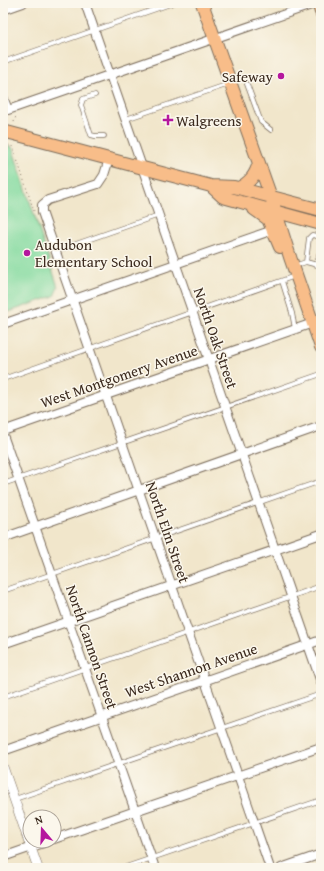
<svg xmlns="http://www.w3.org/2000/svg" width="324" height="871" font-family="'Gentium Book Plus',serif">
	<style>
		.green { fill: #83da9f; stroke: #5f825e }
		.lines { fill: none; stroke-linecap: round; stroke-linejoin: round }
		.service-casing { stroke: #7b6c5b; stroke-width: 5.5 }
		.minor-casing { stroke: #7b6c5b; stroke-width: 10 }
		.tertiary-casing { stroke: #7b6c5b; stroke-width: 10 }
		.primary-casing { stroke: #7b6c5b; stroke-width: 14 }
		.path { stroke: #7b6c5b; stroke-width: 1; stroke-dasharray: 1 3; stroke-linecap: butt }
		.service { stroke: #fff; stroke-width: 4 }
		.minor { stroke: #fff; stroke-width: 8 }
		.tertiary { stroke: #fff; stroke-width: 9 }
		.primary { stroke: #f8bd89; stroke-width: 12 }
		.poi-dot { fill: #b5179e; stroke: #fbf7ec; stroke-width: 1.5 }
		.labels { text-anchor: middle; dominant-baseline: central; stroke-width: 3; stroke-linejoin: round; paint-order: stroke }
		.poi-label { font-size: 15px; fill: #3b2a1e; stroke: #fbf7ec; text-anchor: start }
		.street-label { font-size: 15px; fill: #3b2a1e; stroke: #fbf7ec }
	</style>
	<rect width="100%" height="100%" fill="#fbf7ec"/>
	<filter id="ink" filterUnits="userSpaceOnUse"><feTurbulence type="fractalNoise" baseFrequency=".025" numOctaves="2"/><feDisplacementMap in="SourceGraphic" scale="8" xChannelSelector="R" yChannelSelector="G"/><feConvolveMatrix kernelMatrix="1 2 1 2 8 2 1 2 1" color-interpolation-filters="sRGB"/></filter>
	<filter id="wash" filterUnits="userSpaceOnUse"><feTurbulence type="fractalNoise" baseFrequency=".012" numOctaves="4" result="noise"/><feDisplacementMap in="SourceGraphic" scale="16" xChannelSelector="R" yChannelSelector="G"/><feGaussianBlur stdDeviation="0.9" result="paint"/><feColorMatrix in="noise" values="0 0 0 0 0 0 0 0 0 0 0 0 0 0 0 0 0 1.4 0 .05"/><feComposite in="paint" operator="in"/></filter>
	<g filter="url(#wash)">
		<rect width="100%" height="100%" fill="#f1e6cb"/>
		<path class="green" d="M3,145L12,147L58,287L54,296L3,314Z"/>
	</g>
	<g filter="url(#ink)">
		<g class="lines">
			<g class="service-casing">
				<path id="service" d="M3,62L173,3
					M247,84L261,122L271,130
					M95,95L83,99L81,105L91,135L95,136H104
					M126,119L229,84
					M56,251L159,215
					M306,262L309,238L312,235L317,236L321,238
					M317,265L321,246
					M294,266L306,262L321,266
					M282,281L292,313L295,329
					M3,379L295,276
					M3,484L321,374
					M3,591L321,481
					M3,697L321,586
					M15,799L321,694
					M123,868L321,800"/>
			</g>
			<g class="minor-casing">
				<path id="minor" d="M85,3L321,682
					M3,10L23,3
					M3,97L8,110L317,3
					M109,159L104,175L98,184L48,200L42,205V212L270,868
					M3,324L273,230
					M3,431L313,323
					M3,435L155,868
					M3,538L321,426
					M3,644L321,534
					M3,751L321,640
					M54,839L321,747
					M3,857L49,841
					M281,868L321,854"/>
			</g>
			<g class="tertiary-casing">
				<path id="tertiary" d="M3,767L38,868"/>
			</g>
			<g class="primary-casing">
				<path id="primary" d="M202,3L271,197L290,257L321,347
					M318,3L321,12
					M3,131L211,186L234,187L321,210
					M211,186L223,197L321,224
					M239,188C250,182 255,176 259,163
					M254,209L268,219L280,247"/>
			</g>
			<path class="path" d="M14,122L16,116
				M8,145L13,147L34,211"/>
			<use href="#service" class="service"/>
			<use href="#minor" class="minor"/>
			<use href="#tertiary" class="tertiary"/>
			<use href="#primary" class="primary"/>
		</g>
	</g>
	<g class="poi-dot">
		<circle cx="281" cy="76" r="4"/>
		<path d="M166 114h4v4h4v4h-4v4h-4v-4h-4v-4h4z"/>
		<circle cx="27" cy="253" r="4"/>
	</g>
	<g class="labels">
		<g class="poi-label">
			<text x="273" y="76" text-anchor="end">Safeway</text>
			<text x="176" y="120">Walgreens</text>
			<text x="35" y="244">Audubon<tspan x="35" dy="17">Elementary School</tspan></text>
		</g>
		<g class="street-label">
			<text transform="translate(216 338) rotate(71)">North Oak Street</text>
			<text transform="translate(119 376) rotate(-19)">West Montgomery Avenue</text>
			<text transform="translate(168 532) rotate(71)">North Elm Street</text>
			<text transform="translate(92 647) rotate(71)">North Cannon Street</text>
			<text transform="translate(191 670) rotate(-19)">West Shannon Avenue</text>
		</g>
	</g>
	<rect width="324" height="871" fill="none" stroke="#fbf7ec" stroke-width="16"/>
	<g transform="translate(42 829) rotate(341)"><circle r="19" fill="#fbf7ec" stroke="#aea59a"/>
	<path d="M0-3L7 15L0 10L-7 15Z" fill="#b5179e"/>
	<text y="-6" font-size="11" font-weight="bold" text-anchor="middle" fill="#3b2a1e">N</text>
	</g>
</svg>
